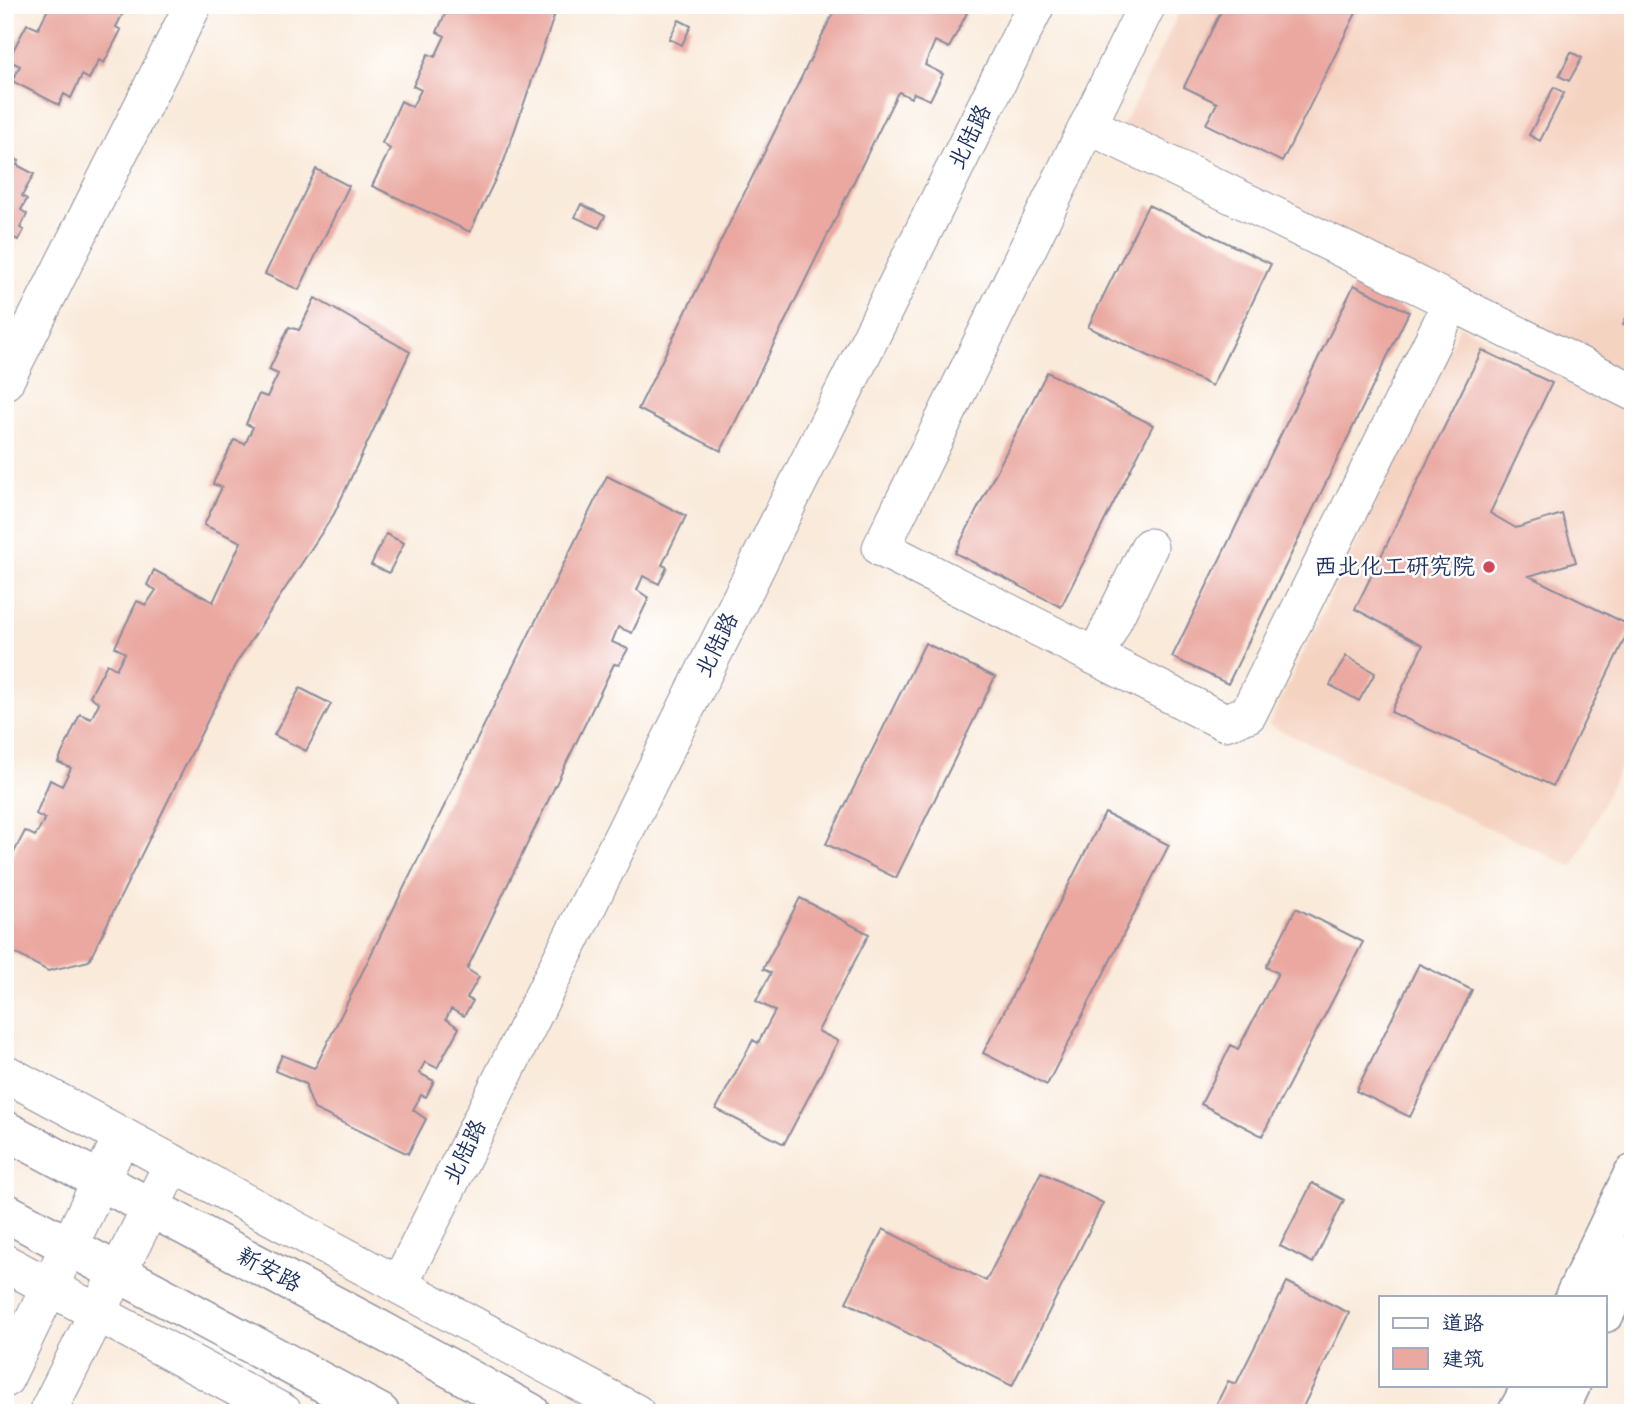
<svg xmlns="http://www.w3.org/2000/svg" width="1638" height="1418" font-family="'Architects Daughter','LXGW WenKai TC',sans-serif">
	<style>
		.built { fill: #f5d3c1 }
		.building { fill: #eaa8a0 }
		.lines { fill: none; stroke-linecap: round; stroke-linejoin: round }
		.minor-casing { stroke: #8a8c9c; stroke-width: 39 }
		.major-casing { stroke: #8a8c9c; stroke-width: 41 }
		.minor { stroke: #fff; stroke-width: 37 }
		.major { stroke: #fff; stroke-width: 38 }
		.poi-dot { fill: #d1495b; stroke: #fff; stroke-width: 2.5 }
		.labels { text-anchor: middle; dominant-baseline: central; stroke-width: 5; stroke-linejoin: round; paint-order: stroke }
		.street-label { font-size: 23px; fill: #1b2f5e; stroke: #fff }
		.poi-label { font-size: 23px; fill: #1b2f5e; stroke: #fff; text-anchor: end }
	</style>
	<rect width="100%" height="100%" fill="#fff"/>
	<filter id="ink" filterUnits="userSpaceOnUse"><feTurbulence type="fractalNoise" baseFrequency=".0143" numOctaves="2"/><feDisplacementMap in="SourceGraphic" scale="14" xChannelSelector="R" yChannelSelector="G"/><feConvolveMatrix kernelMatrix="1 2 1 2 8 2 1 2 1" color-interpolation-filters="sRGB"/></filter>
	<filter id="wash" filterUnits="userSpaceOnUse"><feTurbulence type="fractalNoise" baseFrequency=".00686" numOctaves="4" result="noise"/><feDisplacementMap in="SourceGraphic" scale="28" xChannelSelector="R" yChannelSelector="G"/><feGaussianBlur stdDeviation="1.57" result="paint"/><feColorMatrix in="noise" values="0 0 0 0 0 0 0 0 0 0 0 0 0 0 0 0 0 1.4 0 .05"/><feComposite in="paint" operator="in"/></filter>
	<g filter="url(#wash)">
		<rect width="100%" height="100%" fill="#f9eada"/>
		<path class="built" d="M1183,5H1633V376L1115,142Z
			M1460,326L1633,410V740L1573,867L1269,725Z"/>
		<g id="blocks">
			<path class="building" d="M50,5H117L125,9L116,27L121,30L104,63L99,60L89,79L82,75L71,98L64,94L59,105L12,81L20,66L8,60L27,24L38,29Z
				M449,5H558L504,161L470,232L372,186L390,149L382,143L401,101L412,107L421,90L413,86L428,54L435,57L445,36L437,32Z
				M837,5H952L967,13L949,48L935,41L925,65L943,74L930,100L914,93L911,98L899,92L897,94L721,451L638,409Z
				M1224,5H1360L1282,162L1206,124L1217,103L1184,87Z
				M679,20L691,26L682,45L669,39Z
				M1571,52L1582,58L1569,81L1559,76Z
				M1554,87L1564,93L1540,141L1529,135Z
				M5,154L19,161L17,165L34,174L22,196L27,199L21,210L27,214L20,228L24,230L18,240L14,238L8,250L5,249Z
				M316,169L349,186L299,290L265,274Z
				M581,204L605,216L599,228L575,217Z
				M1148,205L1271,264L1212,386L1088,327Z
				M1354,285L1409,312L1228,684L1172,657Z
				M315,298L410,352L334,514L235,665L89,961L48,971L5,948V898L13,881L5,876V870L25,831L35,836L45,819L36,814L50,780L62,786L71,768L58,762L80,714L91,719L99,703L90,696L107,664L116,669L125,653L115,647L137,601L146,605L156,590L147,585L154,570L213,602L241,542L204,525L222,487L213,484L214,481L234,440L245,444L253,427L246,424L259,394L267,397L278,374L269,370L289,327L299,330Z
				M1633,303V329L1623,324Z
				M1482,350L1552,383L1490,513L1516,528L1562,514L1576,562L1529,576L1631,626L1553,786L1391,712L1423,645L1355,609Z
				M1047,372L1153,425L1061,607L955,553Z
				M607,476L686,516L662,565L667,567L659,584L643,576L637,590L649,598L632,633L618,627L612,642L628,649L619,665L614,664L467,969L479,977L467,998L473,1001L464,1016L451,1009L446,1019L459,1028L437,1068L425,1062L419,1073L434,1081L426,1097L421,1095L413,1110L426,1119L408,1154L314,1109L306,1088V1084L275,1071L282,1055L314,1068L316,1066Z
				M386,534L404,543L389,573L371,565Z
				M925,643L995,677L896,878L826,844Z
				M1346,656L1375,673L1359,701L1330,685Z
				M300,688L331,704L306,751L274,735Z
				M1105,813L1169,845L1047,1085L983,1053Z
				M800,898L869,934L818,1031L838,1041L784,1144L716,1109L753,1040L758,1043L775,1011L756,1001L771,973L763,969Z
				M1296,908L1363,942L1262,1136L1201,1104L1231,1045L1238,1049L1278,973L1266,967Z
				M1419,964L1472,990L1410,1117L1356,1091Z
				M1041,1172L1103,1203L1012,1386L846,1302L883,1229L986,1281Z
				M1312,1183L1344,1200L1313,1263L1280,1246Z
				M1287,1282L1349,1313L1300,1413H1212L1228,1381L1236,1384Z"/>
		</g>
	</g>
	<g filter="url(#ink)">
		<use href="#blocks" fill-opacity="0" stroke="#8a8c9c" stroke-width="2"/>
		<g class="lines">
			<g class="minor-casing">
				<path id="minor" d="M1088,125L1452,302L1248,714L1225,722L881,548L1147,5
					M1452,302L1633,392
					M5,381L193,5
					M1096,656L1149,547
					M5,1073L636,1413
					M5,1263L284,1413
					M399,1285L1036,5
					M5,1379L122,1136
					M47,1413L173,1163"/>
			</g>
			<g class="major-casing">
				<path id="major" d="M5,1130L377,1328L531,1413
					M5,1212L380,1413
					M1574,1297L1633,1174
					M1605,1313L1633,1254
					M1517,1413L1532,1385
					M1558,1413L1571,1385"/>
			</g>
			<use href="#minor" class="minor"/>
			<use href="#major" class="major"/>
		</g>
	</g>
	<circle class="poi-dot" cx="1489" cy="567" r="7"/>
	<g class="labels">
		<g class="street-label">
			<text transform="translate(970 137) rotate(-64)">北陆路</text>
			<text transform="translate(717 645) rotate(-64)">北陆路</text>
			<text transform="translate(465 1152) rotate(-64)">北陆路</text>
			<text transform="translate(269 1270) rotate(28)">新安路</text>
		</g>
		<g class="poi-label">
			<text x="1475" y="567">西北化工研究院</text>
		</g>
	</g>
	<rect width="1638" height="1418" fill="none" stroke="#fff" stroke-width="28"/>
	<rect x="1379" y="1296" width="228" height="91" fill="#ffffff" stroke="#a4acbf" stroke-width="2"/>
	<rect x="1393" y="1318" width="35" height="10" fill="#ffffff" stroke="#a4acbf" stroke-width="2"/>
	<text x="1442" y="1330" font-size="21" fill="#1b2f5e">道路</text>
	<rect x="1393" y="1348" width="35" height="21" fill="#eaa8a0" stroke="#a4acbf" stroke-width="2"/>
	<text x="1442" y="1366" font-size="21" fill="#1b2f5e">建筑</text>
</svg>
